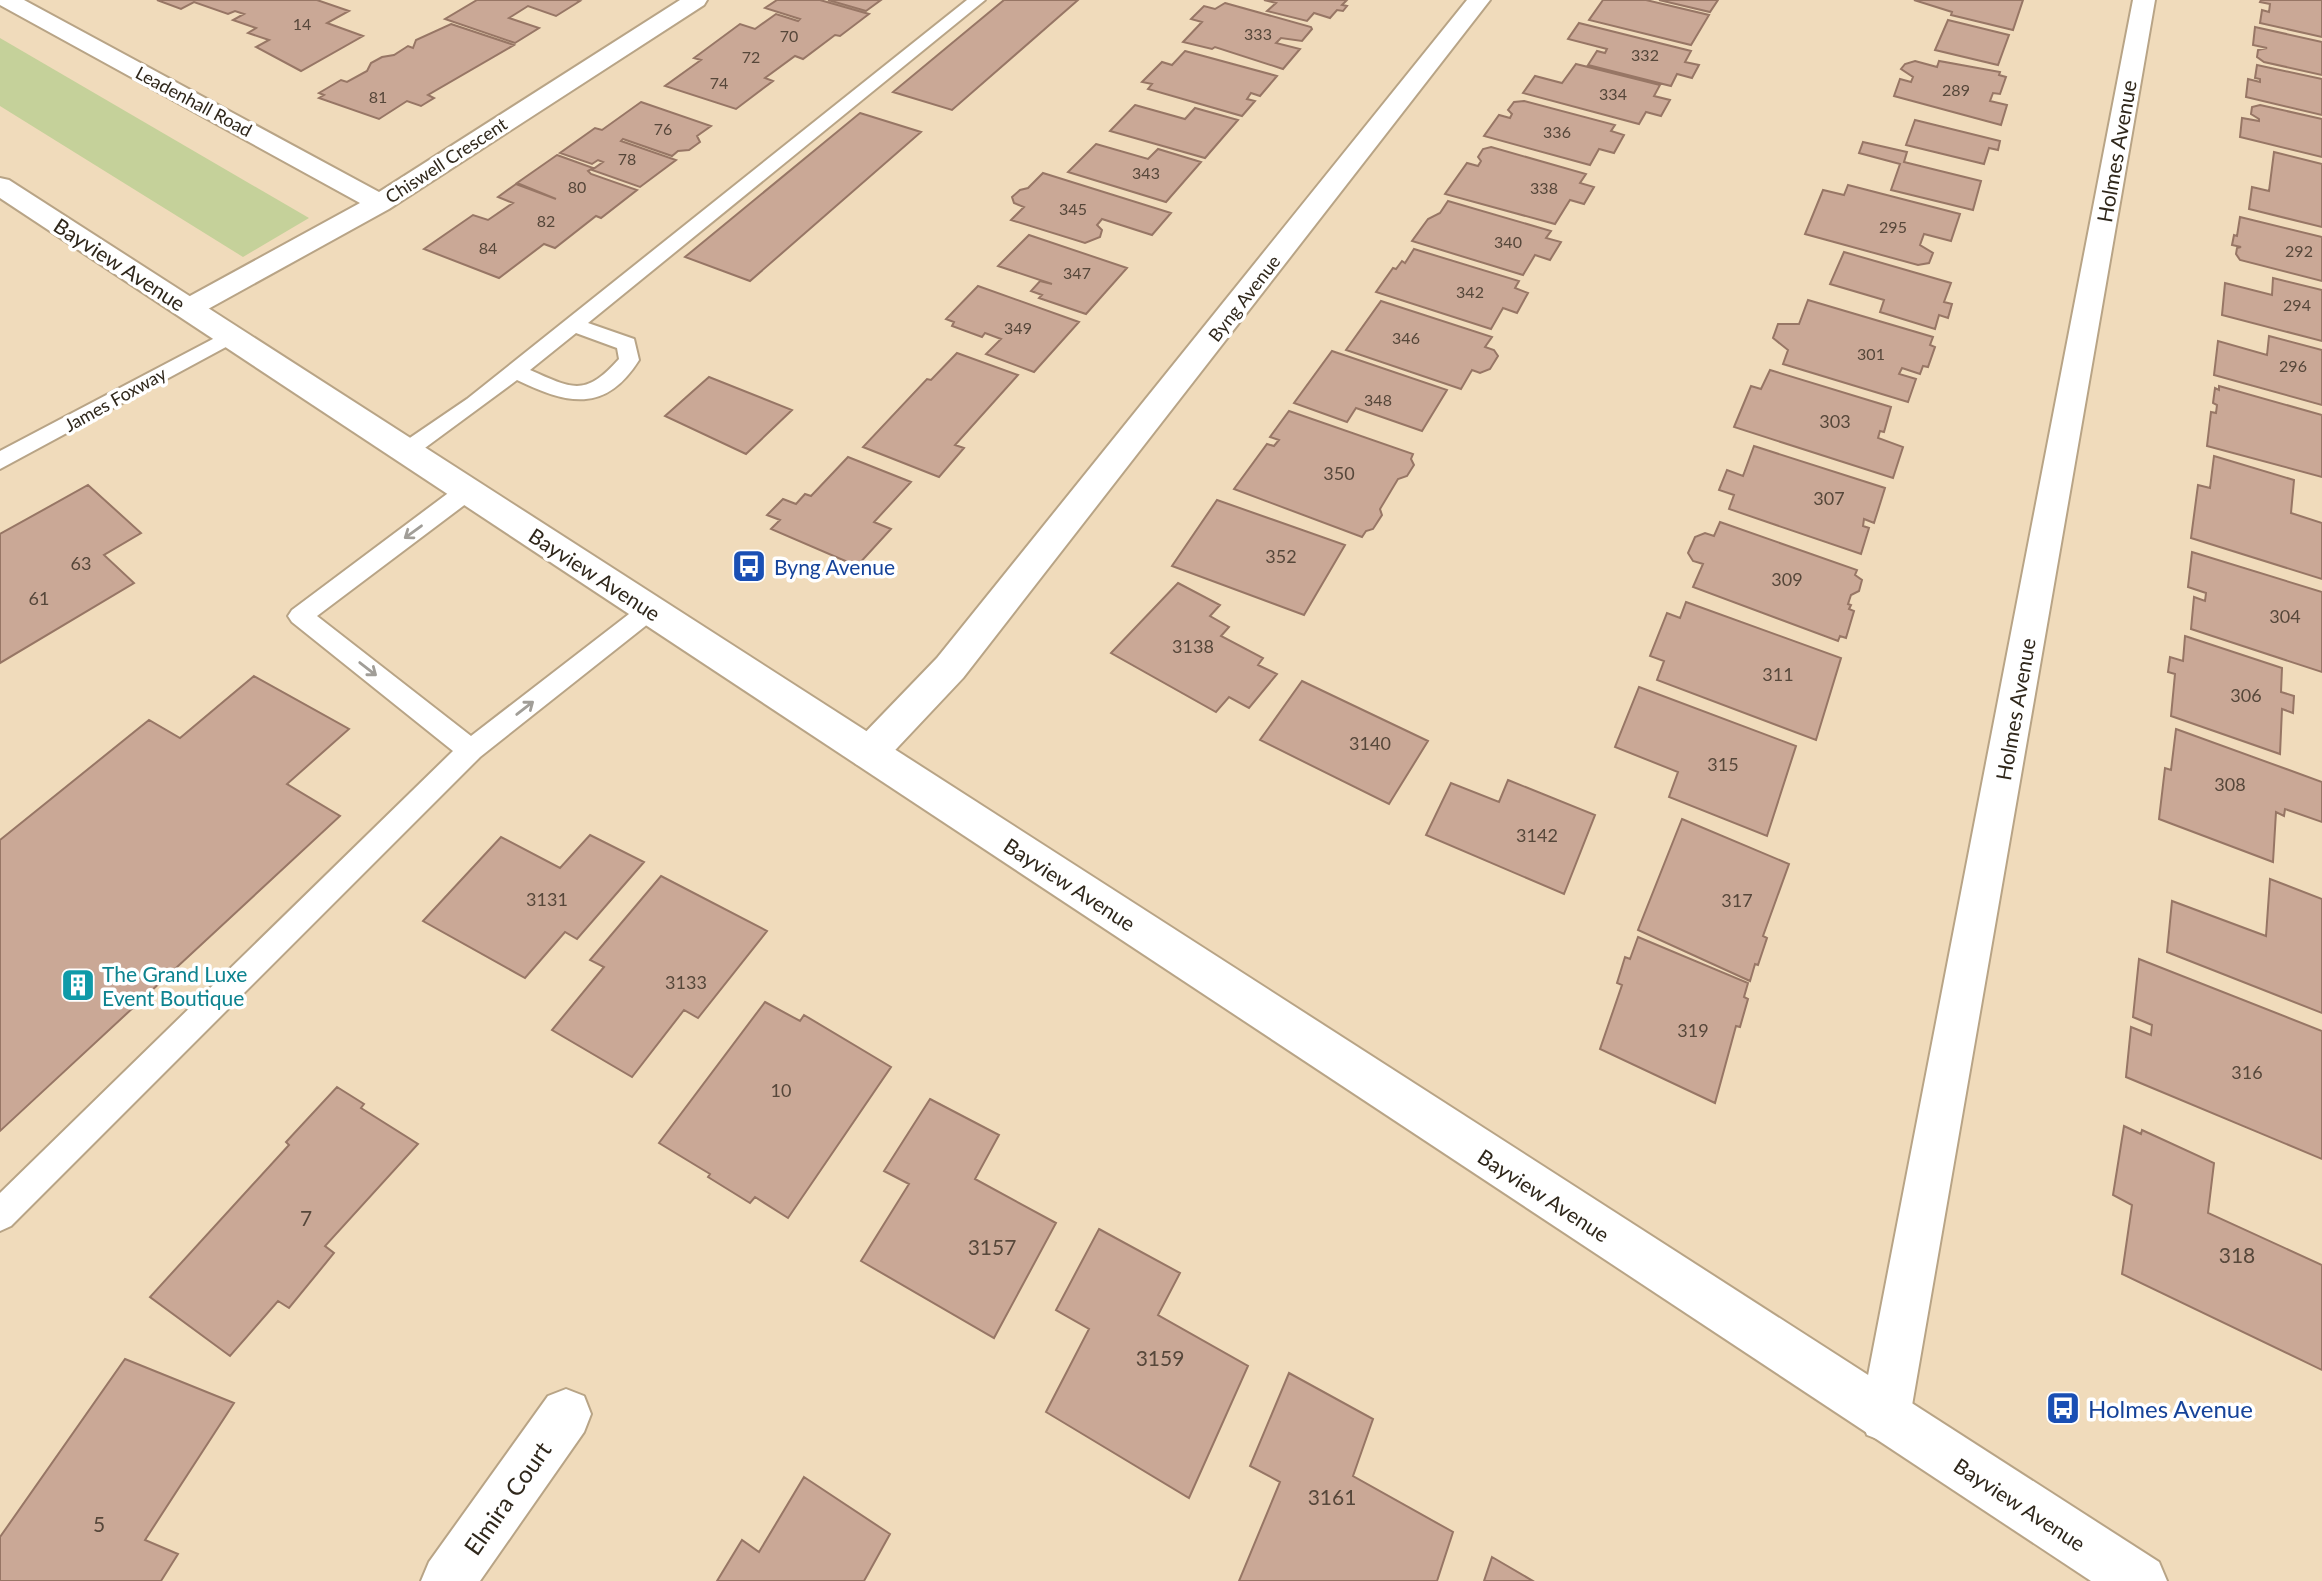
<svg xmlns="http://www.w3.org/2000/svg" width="2322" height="1581" font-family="Lato,sans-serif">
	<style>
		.green { fill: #c5d19a }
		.building { fill: #caa896; stroke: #977665; stroke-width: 2 }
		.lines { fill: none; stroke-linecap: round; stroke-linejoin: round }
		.lane-casing { stroke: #b8a486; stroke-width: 4 }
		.street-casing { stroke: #b8a486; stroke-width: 4 }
		.secondary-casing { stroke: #b8a486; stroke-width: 4 }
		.lane { fill: #fff; fill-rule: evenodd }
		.street { fill: #fff; fill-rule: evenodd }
		.secondary { fill: #fff; fill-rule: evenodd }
		.oneway { stroke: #a19e98 }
		.labels { text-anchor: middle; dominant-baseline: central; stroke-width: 7; stroke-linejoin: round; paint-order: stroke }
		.far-number-label { font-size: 16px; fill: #56473a }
		.far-street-label { font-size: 18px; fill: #2f271b; stroke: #fff }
		.number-label { font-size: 18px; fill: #56473a }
		.street-label { font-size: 21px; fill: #2f271b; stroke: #fff }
		.transit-label { font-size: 21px; fill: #164399; stroke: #fff; text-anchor: start }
		.culture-label { font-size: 21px; fill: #0d838f; stroke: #fff; text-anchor: start }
		.near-number-label { font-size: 21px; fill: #56473a }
		.near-transit-label { font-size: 24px; fill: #164399; stroke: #fff; text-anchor: start }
		.near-street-label { font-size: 24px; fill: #2f271b; stroke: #fff }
	</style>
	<rect width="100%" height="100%" fill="#f0dbbb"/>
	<path class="green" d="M0,38L309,218L243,257L0,106Z"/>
	<path class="building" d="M157,0H317L349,11L327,23L363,36L301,71L256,47L269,40L248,33L256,28L233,20L244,14L235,11L228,14L194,2L181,9Z
		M477,0H576L580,1L556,16L528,6L509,18L539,28L515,43L445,19Z
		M777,0H820L869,14L840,36L835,35L803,59L795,56L765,78L773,81L736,109L665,86L701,60L694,58L740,24L755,29L776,14L798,21L800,19L765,8Z
		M828,0H881L866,11Z
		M1004,0H1078L952,110L893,92Z
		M1264,0H1347L1342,5L1347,6L1343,11L1337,10L1330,18L1314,13L1307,21L1267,11L1276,3Z
		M1603,0H1646L1709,15L1691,45L1589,20Z
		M1659,0H1718L1710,12Z
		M1914,0H2023L2013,30L1951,15L1952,12Z
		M2261,0H2322V37L2260,23L2262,10L2269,12L2270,4L2260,2Z
		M1225,3L1311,27L1312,29L1302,41L1281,38L1276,43L1300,49L1283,69L1215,47L1212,49L1183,42L1202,22L1191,19L1204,6L1215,9Z
		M1948,20L2009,35L1998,65L1935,50Z
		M1579,23L1691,51L1685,62L1699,65L1692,78L1677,74L1671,86L1588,65L1597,51L1605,53L1607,49L1568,39Z
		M451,24L514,45L428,95L434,98L421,106L407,101L379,119L319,98L324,95L319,93L341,80L347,82L367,71L371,63L382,57L394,55L408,46L413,48L416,40Z
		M2255,27L2322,42V75L2264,62L2257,57L2258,50L2267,48L2253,45Z
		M1185,51L1277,76L1260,96L1251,93L1247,99L1255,101L1242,116L1148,89L1152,84L1142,82L1162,62L1172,65Z
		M1915,61L1937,67L1939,61L2000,72L1999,75L2006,77L2000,94L1993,93L1990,101L2007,105L2001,125L1894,96L1900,79L1911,82L1913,77L1901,69L1905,64Z
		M1576,64L1660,85L1654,96L1670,100L1661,116L1646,112L1639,124L1523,93L1535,76L1562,83Z
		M2257,65L2322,79V115L2246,97L2248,79L2260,82V79L2255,78Z
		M1524,101L1615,125L1611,131L1624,135L1614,153L1599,149L1590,165L1484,136L1499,115L1510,118L1512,114L1508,110L1514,102Z
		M641,102L711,126L697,136L700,142L689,150L678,151L672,156L623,139L621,141L676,160L640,187L592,170L603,162L598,160L592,164L560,153L595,128L602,130Z
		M1135,105L1185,119L1195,108L1238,120L1205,158L1110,131Z
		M2260,105L2322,119V157L2240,137L2242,118L2259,121V119L2251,114L2252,107Z
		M860,113L921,132L750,281L685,257Z
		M1915,120L2000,141L1998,150L1989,148L1984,164L1906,145Z
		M1863,142L1907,152L1904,162L1981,181L1973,210L1891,190L1900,164L1859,153Z
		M1096,144L1148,159L1158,149L1201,162L1166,202L1068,172Z
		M1491,147L1586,174L1580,183L1594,187L1584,204L1570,200L1555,224L1445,194L1467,163L1478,166L1481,161L1478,157L1483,149Z
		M2274,152L2322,164V227L2249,209L2252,187L2269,191Z
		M557,155L593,168L588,171L591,174L637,190L601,218L596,216L555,248L544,244L499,278L424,249L473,215L488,220L513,203L498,197L516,184L556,199L517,183Z
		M1043,173L1171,213L1152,235L1102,219L1097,225L1102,230L1100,237L1085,243L1011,220L1024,207L1014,203L1012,197L1020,190L1028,188Z
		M1848,185L1960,214L1951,241L1924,234L1920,245L1933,253L1929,263L1918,265L1805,234L1823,190L1844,195Z
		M1448,201L1551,231L1546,238L1561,242L1550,260L1535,255L1523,275L1412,241L1428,219L1440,213Z
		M2240,217L2322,237V281L2240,260L2236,254L2237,248L2241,247L2232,245L2234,235L2237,236Z
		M1029,235L1127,268L1086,314L1039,298L1042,295L1031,291L1040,281L1052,284L998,266Z
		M1414,249L1519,281L1515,288L1528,293L1517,313L1503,308L1491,329L1376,292L1393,268L1396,269L1402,261L1405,263Z
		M1844,252L1951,283L1944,302L1952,304L1948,318L1939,315L1935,329L1880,312L1884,300L1830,284Z
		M2273,278L2322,290V341L2222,315L2225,283L2272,295Z
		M978,286L1079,322L1034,372L986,354L1001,339L985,333L982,337L952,326L954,322L946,319Z
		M1808,300L1933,337L1930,345L1935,347L1928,367L1923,366L1920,374L1902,368L1899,374L1916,379L1908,402L1783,364L1788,350L1773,338L1778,324H1799Z
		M1381,301L1492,337L1485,347L1494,350L1498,356L1490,369L1480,373L1472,370L1461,389L1346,350Z
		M2269,336L2322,350V405L2214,375L2218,341L2267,355Z
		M1332,351L1447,390L1422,431L1356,408L1347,422L1294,403Z
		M957,353L1018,375L955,445L964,448L939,477L863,447L927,379L931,380Z
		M1770,370L1891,407L1884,432L1880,431L1878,438L1903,447L1893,478L1734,427L1751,386L1761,389Z
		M709,377L792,410L746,454L665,416Z
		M2219,386L2322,415V477L2207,446L2211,412L2216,413L2217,405L2213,403L2215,388L2219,390Z
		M1289,411L1413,454L1411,459L1414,465L1407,476L1398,479L1380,509L1382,515L1373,529L1366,531L1362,537L1234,489L1267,444L1274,446L1279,440L1270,437Z
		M1754,446L1885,488L1874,523L1864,519L1863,526L1869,528L1861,554L1729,509L1734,495L1719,490L1727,470L1743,476Z
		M2214,456L2294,480L2291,513L2322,523V579L2191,538L2198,485L2210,488Z
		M848,457L911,482L874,522L891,529L857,566L771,529L780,520L767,515L783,499L796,504L805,494L811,496Z
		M88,485L141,533L104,555L134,583L0,663V534Z
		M1217,500L1345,545L1304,615L1172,566Z
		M1720,522L1857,570L1855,575L1862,580L1859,591L1851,595L1848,604L1851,605L1849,609L1854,611L1846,638L1840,636L1838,641L1693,587L1703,564L1693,561L1688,553L1695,537L1705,533L1714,536Z
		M2192,552L2322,592V672L2191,629L2194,597L2205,601L2206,593L2188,587Z
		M1178,583L1220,605L1210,616L1229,627L1221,636L1263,658L1258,665L1277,674L1249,708L1229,697L1216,712L1111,653Z
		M1686,602L1841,658L1816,740L1657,680L1664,661L1650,656L1667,613L1680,618Z
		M2185,636L2282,668L2281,692L2294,696L2293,713L2282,709L2280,754L2171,716L2175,674L2168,672L2170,657L2183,661Z
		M254,676L349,729L287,784L340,816L0,1131V840L149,720L180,738Z
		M1302,681L1428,741L1389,804L1260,740Z
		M1639,687L1796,746L1767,836L1669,797L1678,772L1615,747Z
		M2176,729L2322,782V822L2285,809L2284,816L2276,812L2273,862L2159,819L2165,768L2171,770Z
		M1508,780L1595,815L1564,894L1426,835L1451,783L1499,802Z
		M1682,819L1789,864L1763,936L1767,938L1758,965L1755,964L1750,981L1638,930Z
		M590,835L644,862L577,939L565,932L525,978L423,921L501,837L560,868Z
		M661,876L767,931L698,1018L684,1010L632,1077L552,1030L604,967L590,960Z
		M2270,879L2322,899V1013L2167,952L2172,901L2266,936Z
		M1638,937L1748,983L1744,997L1748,999L1740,1027L1736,1026L1715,1103L1600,1049L1622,985L1617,983L1625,957L1630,959Z
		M2139,959L2322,1031V1159L2126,1077L2131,1027L2151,1035L2152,1025L2133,1017Z
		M765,1002L800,1021L804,1015L891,1067L788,1218L755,1197L750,1203L708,1177L710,1174L659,1143Z
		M337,1087L364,1104L361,1108L418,1144L325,1246L334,1253L289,1308L278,1301L230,1356L150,1297L289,1145L286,1142Z
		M930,1099L999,1135L975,1179L1056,1223L994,1338L861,1261L909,1184L884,1171Z
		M2124,1126L2141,1134L2142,1130L2214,1163L2208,1213L2322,1265V1370L2122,1274L2132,1205L2113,1195Z
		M1099,1229L1180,1273L1158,1315L1248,1366L1189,1498L1046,1412L1089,1329L1056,1310Z
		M125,1359L234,1403L145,1540L178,1554L161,1581H0V1537Z
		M1289,1373L1373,1419L1353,1476L1453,1532L1437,1581H1239L1280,1482L1250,1466Z
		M804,1477L890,1534L864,1581H717L742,1540L759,1552Z
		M1492,1557L1533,1581H1484Z"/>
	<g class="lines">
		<g class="lane-casing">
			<path id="lane" d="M967,0H985L588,323L634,339L639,360C605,414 567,404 517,380L414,456L406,458L398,456L395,451L398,446L467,399ZM576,333L617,348L619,359C585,397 573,389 530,370Z
				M230,330L237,331L240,336L237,341L0,469V451Z
				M467,483L475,485L478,491L475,497L317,616L471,736L642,604L650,601L658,604L662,610L658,616L480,757L11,1226L0,1231V1193L453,751L292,622L288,616L292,610L459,485Z"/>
		</g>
		<g class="street-casing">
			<path id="street" d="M0,0H24L379,192L680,0H707L704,5L389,209L199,314L189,317L179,314L175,308L179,302L360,203L0,5Z
				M1467,0H1490L963,678L882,764L869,769L856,764L850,753L856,742L937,658Z
				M2133,0H2155L1910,1417L1903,1435L1885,1442L1867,1435L1860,1417Z
				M566,1389L584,1396L591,1414L584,1432L480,1581H421L429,1562L548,1396Z"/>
		</g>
		<g class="secondary-casing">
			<path id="secondary" d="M0,178L9,180L2159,1562L2167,1581H2091L0,198Z"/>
		</g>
		<use href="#lane" class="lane"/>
		<use href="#street" class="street"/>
		<use href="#secondary" class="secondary"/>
	</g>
	<defs><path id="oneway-shaft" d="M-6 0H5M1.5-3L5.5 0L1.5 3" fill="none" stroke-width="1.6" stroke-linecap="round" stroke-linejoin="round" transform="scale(1.75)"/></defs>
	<g class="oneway">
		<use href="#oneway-shaft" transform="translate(413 532) rotate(144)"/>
		<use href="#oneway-shaft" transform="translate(368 669) rotate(38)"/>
		<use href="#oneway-shaft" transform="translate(525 708) rotate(-38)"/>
	</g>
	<defs>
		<g id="bus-square" transform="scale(1.75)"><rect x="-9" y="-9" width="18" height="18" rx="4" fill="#1a4fb4" stroke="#fff"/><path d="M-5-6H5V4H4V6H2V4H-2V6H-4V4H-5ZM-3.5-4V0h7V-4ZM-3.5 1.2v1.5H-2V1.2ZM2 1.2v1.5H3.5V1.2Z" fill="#fff"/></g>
		<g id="building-square" transform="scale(1.75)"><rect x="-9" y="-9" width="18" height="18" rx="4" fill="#0f9aa8" stroke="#fff"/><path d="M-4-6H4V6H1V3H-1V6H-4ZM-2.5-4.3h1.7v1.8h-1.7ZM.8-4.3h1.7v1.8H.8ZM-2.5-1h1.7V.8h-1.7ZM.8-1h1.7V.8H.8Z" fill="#fff"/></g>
	</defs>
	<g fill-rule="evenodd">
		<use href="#bus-square" x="749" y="566"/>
		<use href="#building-square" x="78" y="985"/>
		<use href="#bus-square" x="2063" y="1408"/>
	</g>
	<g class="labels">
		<g class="far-number-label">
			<text x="302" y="23">14</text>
			<text x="1258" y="33">333</text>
			<text x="789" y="35">70</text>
			<text x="1645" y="54">332</text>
			<text x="751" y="56">72</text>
			<text x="719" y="82">74</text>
			<text x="1956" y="89">289</text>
			<text x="1613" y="93">334</text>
			<text x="378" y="96">81</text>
			<text x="663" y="128">76</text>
			<text x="1557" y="131">336</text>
			<text x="627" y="158">78</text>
			<text x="1146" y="172">343</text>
			<text x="577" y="186">80</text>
			<text x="1544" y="187">338</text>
			<text x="1073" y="208">345</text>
			<text x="546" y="220">82</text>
			<text x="1893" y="226">295</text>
			<text x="1508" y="241">340</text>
			<text x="488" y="247">84</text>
			<text x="2299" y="250">292</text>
			<text x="1077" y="272">347</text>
			<text x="1470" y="291">342</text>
			<text x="2297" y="304">294</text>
			<text x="1018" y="327">349</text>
			<text x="1406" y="337">346</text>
			<text x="1871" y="353">301</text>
			<text x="2293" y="365">296</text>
			<text x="1378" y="399">348</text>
		</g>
		<g class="far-street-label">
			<text transform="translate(194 101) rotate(28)">Leadenhall Road</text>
			<text transform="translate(446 160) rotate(-33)">Chiswell Crescent</text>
			<text transform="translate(1244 298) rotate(-52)">Byng Avenue</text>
			<text transform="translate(115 399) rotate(-29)">James Foxway</text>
		</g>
		<g class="number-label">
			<text x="1835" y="421">303</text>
			<text x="1339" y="473">350</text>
			<text x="1829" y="498">307</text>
			<text x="1281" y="556">352</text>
			<text x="81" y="563">63</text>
			<text x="1787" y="579">309</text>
			<text x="39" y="598">61</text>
			<text x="2285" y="616">304</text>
			<text x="1193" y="646">3138</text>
			<text x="1778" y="674">311</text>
			<text x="2246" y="695">306</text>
			<text x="1370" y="743">3140</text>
			<text x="1723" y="764">315</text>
			<text x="2230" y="784">308</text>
			<text x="1537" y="835">3142</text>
			<text x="547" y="899">3131</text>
			<text x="1737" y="900">317</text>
			<text x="686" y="982">3133</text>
			<text x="1693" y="1030">319</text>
			<text x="2247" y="1072">316</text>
			<text x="781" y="1090">10</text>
		</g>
		<g class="street-label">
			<text transform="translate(2116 151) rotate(-80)">Holmes Avenue</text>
			<text transform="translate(120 264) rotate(33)">Bayview Avenue</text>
			<text transform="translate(595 574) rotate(33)">Bayview Avenue</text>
			<text transform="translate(2015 709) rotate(-80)">Holmes Avenue</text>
			<text transform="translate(1070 884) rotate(33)">Bayview Avenue</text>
			<text transform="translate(1544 1195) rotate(33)">Bayview Avenue</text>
			<text transform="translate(2020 1504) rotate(33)">Bayview Avenue</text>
		</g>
		<g class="transit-label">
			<text x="774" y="566">Byng Avenue</text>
		</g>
		<g class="culture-label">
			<text x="102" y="973">The Grand Luxe<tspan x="102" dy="24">Event Boutique</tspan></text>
		</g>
		<g class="near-number-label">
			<text x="306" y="1217">7</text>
			<text x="992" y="1246">3157</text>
			<text x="2237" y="1254">318</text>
			<text x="1160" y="1357">3159</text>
			<text x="1332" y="1496">3161</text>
			<text x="99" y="1523">5</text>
		</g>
		<g class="near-transit-label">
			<text x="2088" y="1408">Holmes Avenue</text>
		</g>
		<g class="near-street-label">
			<text transform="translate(507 1498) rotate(-55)">Elmira Court</text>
		</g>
	</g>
</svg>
